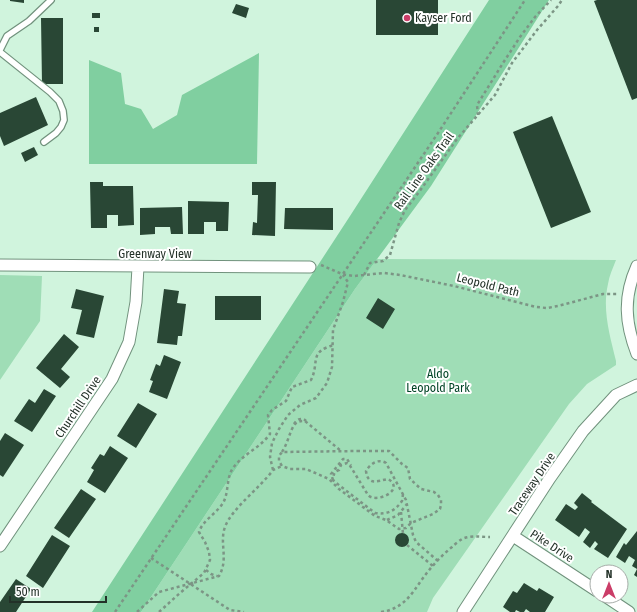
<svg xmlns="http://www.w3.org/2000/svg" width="637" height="612" font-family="'Fira Sans Condensed',sans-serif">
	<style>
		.green { fill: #9fddb6 }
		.forest { fill: #80cfa0 }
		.building { fill: #294735 }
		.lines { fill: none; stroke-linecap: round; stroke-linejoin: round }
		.service-casing { stroke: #71927d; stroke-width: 8 }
		.minor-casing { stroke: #71927d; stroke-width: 13 }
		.path { stroke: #7c9585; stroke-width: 2.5; stroke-dasharray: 3 3; stroke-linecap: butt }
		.service { stroke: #fff; stroke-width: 5.5 }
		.minor { stroke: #fff; stroke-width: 11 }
		.poi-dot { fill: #cb3d68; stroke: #fff; stroke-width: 1.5 }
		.labels { text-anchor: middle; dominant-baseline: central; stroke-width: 4; stroke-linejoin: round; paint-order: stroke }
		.poi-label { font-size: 12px; fill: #233128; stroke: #fff; text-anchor: start }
		.street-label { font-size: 12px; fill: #233128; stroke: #fff }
		.park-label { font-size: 12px; fill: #014426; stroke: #fff }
	</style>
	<rect width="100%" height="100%" fill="#d0f4dd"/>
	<path class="green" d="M377,259L616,260C613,268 609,276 608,284C602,310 610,336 616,361V365L587,384L569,404L433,598L427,612H141L355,289Z
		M0,275L42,276L40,321L0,380Z"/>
	<path class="forest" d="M489,0H549L431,186L355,289L141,612H92L350,216Z
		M259,53L257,164H89V60L121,73L125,104L141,109L153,129L177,115L182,95Z"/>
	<path class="building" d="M10,0H24V3L10,1Z
		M376,0H438V35H376Z
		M597,0H637V98L632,100L594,1Z
		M236,4L249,8L246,18L232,13Z
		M92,13H100V18H92Z
		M41,18H63V84H42Z
		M94,27H99V32H94Z
		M36,97L48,125L4,146L0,136V113Z
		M552,116L591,212L551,228L513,132Z
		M34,147L38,155L25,162L21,153Z
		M90,182H103V186H133L134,225L118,226V215H107V228H91Z
		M252,182H276L275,236L252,235L253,222L257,223L258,195H252Z
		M188,201L229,202L228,231H216V222H204V234H188Z
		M182,207L183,234H171L170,227H155V234L140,235V208Z
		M285,208H333V230L284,229Z
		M76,289L104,296L94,338L76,334L82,310L71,308Z
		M164,289L179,291L177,303L186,304L182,336H178L177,345L157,343Z
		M215,296H261V320H215Z
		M378,298L395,309L383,329L366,318Z
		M64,334L79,347L61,369L70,377L60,388L36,368Z
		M164,355L181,362L167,399L149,392L153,381L150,380L156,364L160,366Z
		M44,389L56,396L32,432L14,421L29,399L35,403Z
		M138,403L157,414L136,448L117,436Z
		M5,433L24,445L3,477L0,475V441Z
		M110,446L128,458L105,493L87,482L94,470L91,468L100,454L104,456Z
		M81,489L96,499L69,538L54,528Z
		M582,493L592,501L591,502L627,529L608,558L594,549L598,544L595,541L590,548L583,542L590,532L585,528L579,537L555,520L566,504L575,510L578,507L574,503Z
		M637,531V577L634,575L637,569L632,566L635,560L629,556L625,563L616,557L624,543L626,545Z
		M395 540a7 7 0 1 1 14 0a7 7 0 1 1-14 0Z
		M52,535L70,546L43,588L26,576Z
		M16,579L31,589L16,612H0V602Z
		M524,583L537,591L539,588L554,597L545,612H530L526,609L524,612H520L516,610L515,612H510L503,607L513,591L517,593Z"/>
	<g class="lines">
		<g class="service-casing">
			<path id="service" d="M0,50L7,36L29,21L51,0
				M0,52L50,92L59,101L63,111L64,120L61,127L56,133L44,142"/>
		</g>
		<g class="minor-casing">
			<path id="minor" d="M0,265L310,267
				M637,266C623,297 625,323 637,354
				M513,536L597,591
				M0,546L112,379L129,342L136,302L138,267
				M605,596L629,612
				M463,612L550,478L583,431L616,395L637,385"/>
		</g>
		<path class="path" d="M478,115L477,105L503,63L520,37L535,17L551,0
			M321,265L342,274L354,276L384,273L400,275L454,286L536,307L547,308L558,306L603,294H618
			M364,275L370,263L383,261L390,255L399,223L405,210L419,192L457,139L495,95L512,63L537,30L558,6L562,0
			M294,424C297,419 302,417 306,421
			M357,451H389L402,464L408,468L410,479L421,489L434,492L438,495L441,500V505L440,509L433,514L411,523L406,528L399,529L386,520L375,516L339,489L329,479L306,469H290L282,466L279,461V456L282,452Z
			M282,452C288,443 290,430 295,424C298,421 301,421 305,421L341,451
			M273,470L270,457L272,443L279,429L288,415L300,405L316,398L327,383L332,367L333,330L343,302L348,282L343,275
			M333,480L331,474L343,459H347L351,465
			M403,494L402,501C395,511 387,515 375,513L335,482L333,480C334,475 333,472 339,470L341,465L347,463L349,464L368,495C376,504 406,490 388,479C377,481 368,486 366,471C370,464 378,458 386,463L406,500L413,535L416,542L438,561
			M401,512L403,534
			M387,520L398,515L407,504
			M407,545L433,566
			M151,558L230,610L244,612
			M206,570L211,574L217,576
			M115,612L438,133L525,0
			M137,612L159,592L219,576C229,559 219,543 225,527C232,508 261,487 273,470L282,466
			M159,612L180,593L204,573L210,560L209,552L205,542L199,532C203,520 216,514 223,503C229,493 226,478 233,468C243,454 260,448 270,434L268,415L272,410L286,401L292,387L311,380C320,362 308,352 334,345
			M381,612C403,609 411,595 423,578C431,567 441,556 452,547C455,544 459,541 462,539C471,535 480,537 490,537"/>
		<use href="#service" class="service"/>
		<use href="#minor" class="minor"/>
	</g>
	<circle class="poi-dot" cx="407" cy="18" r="4"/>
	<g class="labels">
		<g class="poi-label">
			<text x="415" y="18">Kayser Ford</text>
		</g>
		<g class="street-label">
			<text transform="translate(424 171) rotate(-54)">Rail Line Oaks Trail</text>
			<text x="155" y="254">Greenway View</text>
			<text transform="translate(488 285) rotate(14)">Leopold Path</text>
			<text transform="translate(78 407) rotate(-56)">Churchill Drive</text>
			<text transform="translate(532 484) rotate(-56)">Traceway Drive</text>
			<text transform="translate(552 546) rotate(33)">Pike Drive</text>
		</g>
		<g class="park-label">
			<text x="438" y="374">Aldo<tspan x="438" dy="14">Leopold Park</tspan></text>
		</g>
	</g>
	<g transform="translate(609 584)"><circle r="19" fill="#ffffff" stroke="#a7ada9"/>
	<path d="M0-3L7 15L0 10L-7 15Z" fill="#cb3d68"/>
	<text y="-6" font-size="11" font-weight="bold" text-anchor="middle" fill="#233128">N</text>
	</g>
	<path d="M10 596v6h96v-6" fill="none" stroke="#233128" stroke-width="2"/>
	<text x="16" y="596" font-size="12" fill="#233128" stroke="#ffffff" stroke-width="3" paint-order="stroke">50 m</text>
</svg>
